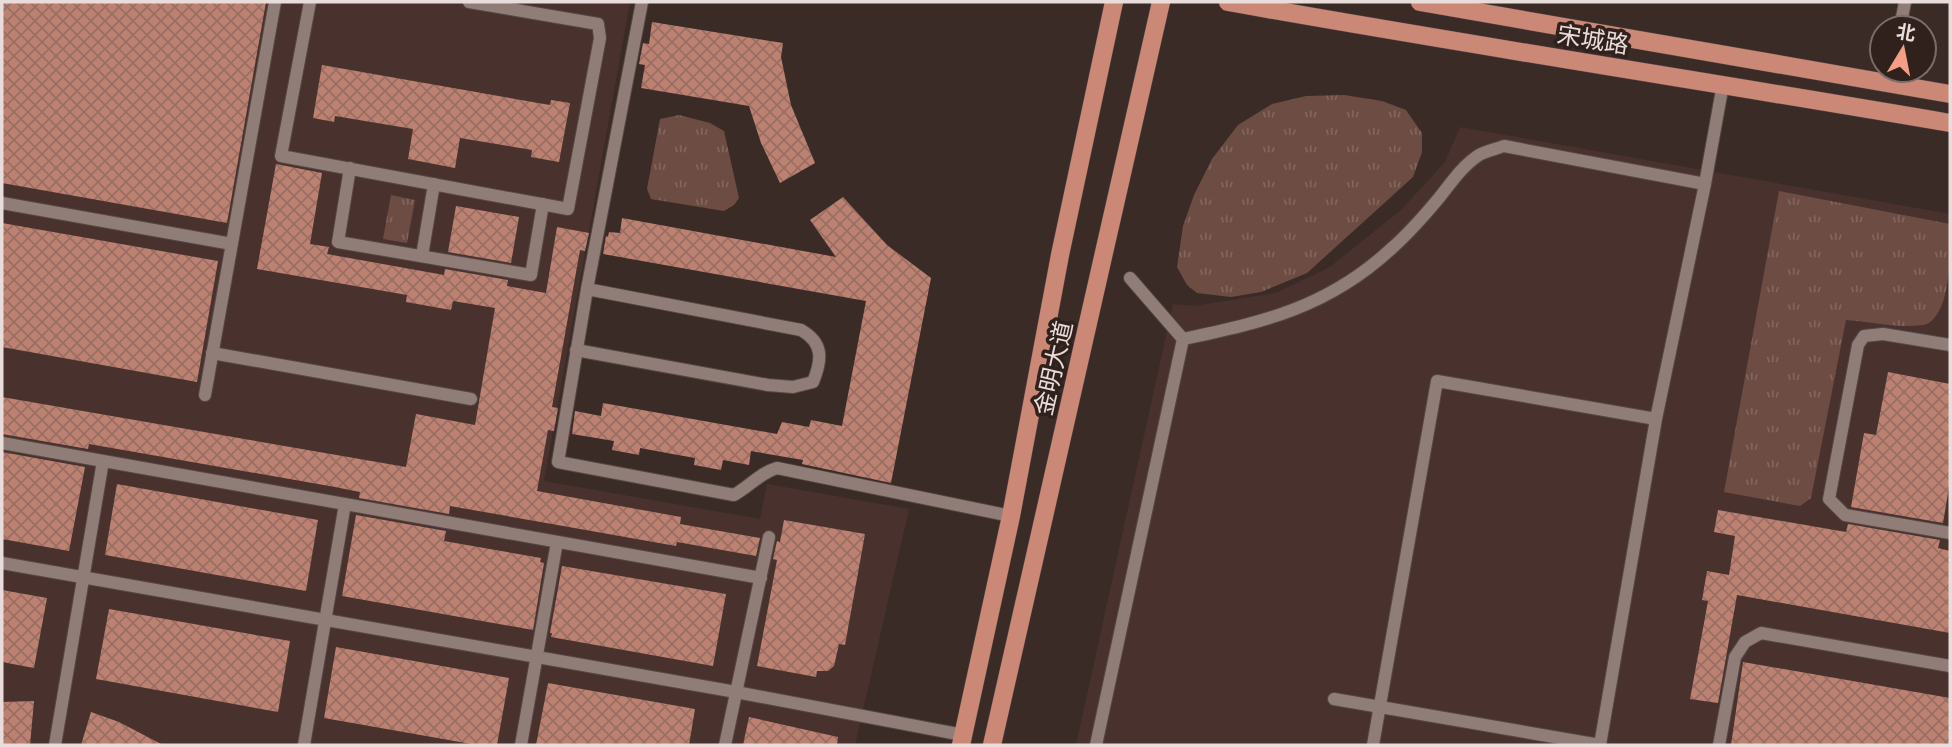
<svg xmlns="http://www.w3.org/2000/svg" width="1952" height="747" font-family="'IBM Plex Serif','Noto Sans SC',serif">
	<style>
		.built { fill: #49322d }
		.grass { fill: url(#grass-tufts) }
		.building { fill: url(#building-cross-hatch) }
		.lines { fill: none; stroke-linecap: round; stroke-linejoin: round }
		.lane-casing { stroke: #554845; stroke-width: 14 }
		.primary-casing { stroke: #554845; stroke-width: 19 }
		.lane { stroke: #917d78; stroke-width: 12 }
		.primary { stroke: #cb8877; stroke-width: 18 }
		.labels { text-anchor: middle; dominant-baseline: central; stroke-width: 7; stroke-linejoin: round; paint-order: stroke }
		.street-label { font-size: 24px; fill: #e8ddda; stroke: #31211d }
	</style>
	<defs>
		<pattern id="grass-tufts" width="24" height="20" patternUnits="userSpaceOnUse" patternTransform="scale(1.75)"><rect width="24" height="20" fill="#6d4c43"/><path d="M3 7l-1-3M5 7V3M7 7l1-3M15 17l-1-3M17 17v-4M19 17l1-3" fill="none" stroke="#82655e"/></pattern>
		<pattern id="building-cross-hatch" width="8" height="8" patternUnits="userSpaceOnUse" patternTransform="scale(1.75)"><rect width="8" height="8" fill="#bd8172"/><path d="M0 0l8 8M0 8l8-8" fill="none" stroke="#996e63"/></pattern>
	</defs>
	<rect width="100%" height="100%" fill="#3b2b27"/>
	<path class="built" d="M2,2H630L544,481L760,519L767,484L909,509L855,745H2Z
		M1460,127L1950,214V745H1076L1173,304L1194,306L1276,293L1330,267L1401,210L1445,162Z"/>
	<path class="grass" d="M1344,95L1382,101L1406,110L1422,133V152L1413,177L1307,273L1261,292L1231,297L1197,293L1187,285L1177,267L1183,226L1194,195L1212,159L1238,125L1272,104L1306,96Z
		M679,115L710,123L724,131L739,198L734,205L724,211L651,199L647,189L660,119Z
		M1779,191L1950,224C1950,251 1952,311 1927,324C1920,326 1907,326 1900,326C1882,325 1864,321 1846,320L1811,498L1800,506L1724,492Z
		M391,195L415,200L407,243L383,239Z"/>
	<path class="building" d="M2,2H266L227,223L2,183Z
		M652,22L783,43L781,57L791,105L815,163L780,183L761,143L749,106L641,88L645,65L639,64L643,43L649,44Z
		M322,65L550,105L551,100L570,103L559,162L531,157L532,150L460,138L455,168L408,159L413,129L335,116L334,122L313,118Z
		M276,164L322,173L310,244L329,247L327,254L444,275L445,269L508,280L507,286L546,293L557,227L589,233L585,251L580,250L552,407L558,408L554,431L548,430L537,491L681,517L680,524L760,538L756,556L677,542L676,546L450,506L449,514L359,498L360,492L335,487L89,444L88,449L2,434V397L406,467L416,414L475,425L495,308L453,301L451,310L406,302L407,295L257,269Z
		M843,197L887,245L931,278L891,483L802,464L803,460L751,451L749,465L723,460L721,470L694,465L695,458L667,453L640,448L639,455L612,450L614,441L572,434L575,411L601,416L603,403L777,434L782,422L809,427L811,420L842,426L866,301L603,254L606,236L608,237L609,232L620,233L622,218L836,257L810,220Z
		M456,206L519,217L511,263L448,252Z
		M2,223L218,261L197,382L2,347Z
		M1888,372L1950,384V481L1943,523L1851,507L1864,433L1876,435Z
		M2,452L85,467L69,551L2,539Z
		M117,484L318,520L306,591L105,555Z
		M1718,510L1846,532L1848,524L1940,540L1938,548L1950,551V633L1737,595L1718,703L1690,699L1708,601L1702,600L1707,571L1729,575L1735,536L1714,532Z
		M356,515L446,531L444,541L541,558L540,562L544,563L533,630L342,596Z
		M784,520L865,534L845,645L839,644L834,666L828,671H817L816,677L757,666L777,560L773,559L777,541L780,542Z
		M562,566L726,594L713,666L551,637L552,633H550Z
		M2,590L47,598L34,668L2,662Z
		M109,609L290,641L278,712L96,679Z
		M336,647L509,678L497,745H477L324,718Z
		M1743,662L1950,698V745H1731Z
		M548,683L695,709L689,745H536Z
		M34,701L30,745H2V702Z
		M91,712L119,722L163,745H81Z
		M749,717L838,737L837,745H743Z"/>
	<g class="lines">
		<g class="lane-casing">
			<path id="lane" d="M310,2L281,156L568,209L600,38L598,24L469,2
				M642,2L587,289L558,462L734,495C750,486 760,473 777,468L1011,516
				M1900,28L1905,2
				M350,168L338,242L531,275L543,204
				M2,203L232,244
				M422,256L434,184
				M1130,278L1183,339
				M1950,345L1883,334L1864,336L1858,345L1829,499L1845,515L1950,533
				M576,350L768,385L793,387L813,382C822,360 824,343 801,330L587,289
				M212,353L471,399
				M205,395L275,2
				M2,443L761,578
				M2,563L736,692L963,735
				M1334,699L1600,745L1656,419L1705,184L1723,84
				M55,745L103,461
				M304,745L345,504
				M521,745L557,542
				M725,745L769,537
				M1096,745L1183,339C1265,322 1328,307 1391,249C1408,234 1424,216 1439,198C1451,183 1462,166 1479,155C1486,151 1496,149 1504,146L1705,184
				M1373,745L1437,381L1656,419
				M1719,745L1735,657L1745,642L1761,633L1950,666"/>
		</g>
		<g class="primary-casing">
			<path id="primary" d="M1228,2C1469,45 1710,82 1950,123
				M1420,2L1950,94
				M961,745L1011,516L1060,255L1114,2
				M992,745L1161,2"/>
		</g>
		<use href="#lane" class="lane"/>
		<use href="#primary" class="primary"/>
	</g>
	<g class="labels">
		<g class="street-label">
			<text transform="translate(1593 39) rotate(9)">宋城路</text>
			<text transform="translate(1053 368) rotate(-77)">金明大道</text>
		</g>
	</g>
	<rect width="1952" height="747" fill="none" stroke="#e8ddda" stroke-width="7"/>
	<g transform="translate(1903 49) rotate(10)"><circle r="33" fill="#31211d" stroke="#7a6c69" stroke-width="2"/>
	<path d="M0-5L12 26L0 18L-12 26Z" fill="#f49e88"/>
	<text y="-10" font-size="19" font-weight="bold" text-anchor="middle" fill="#e8ddda">北</text>
	</g>
</svg>
